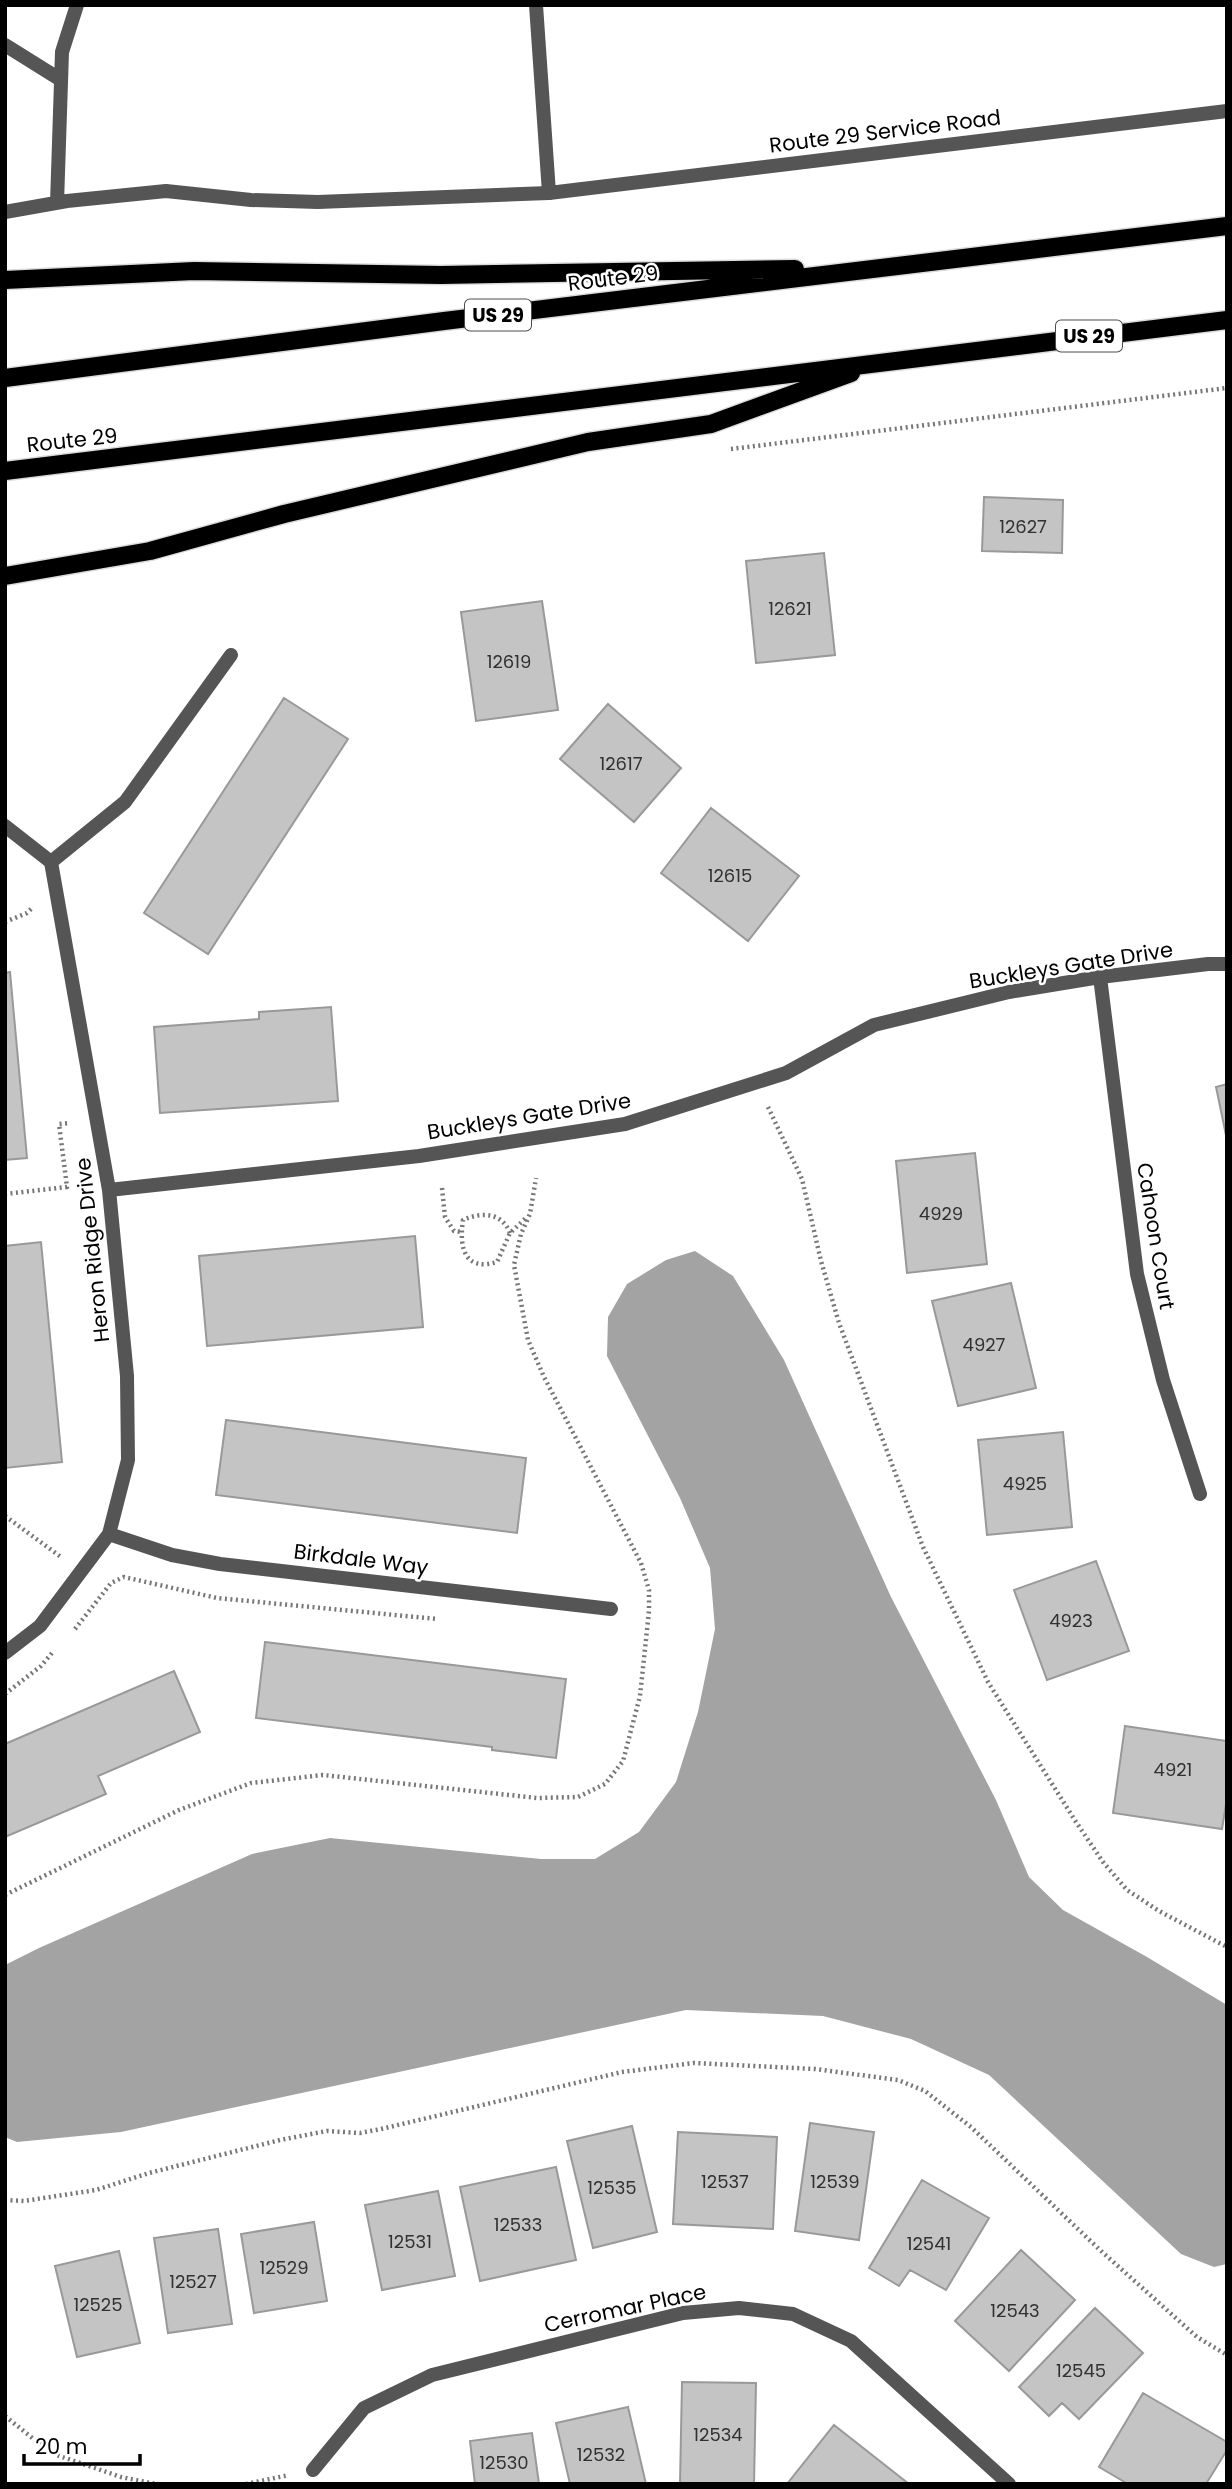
<svg xmlns="http://www.w3.org/2000/svg" width="1232" height="2489" font-family="Poppins,sans-serif">
	<style>
		.water { fill: #a3a3a3 }
		.building { fill: #c4c4c4; stroke: #999; stroke-width: 2 }
		.lines { fill: none; stroke-linecap: round; stroke-linejoin: round }
		.primary-casing { stroke: #dbdbdb; stroke-width: 21 }
		.path { stroke: #777; stroke-width: 4.5; stroke-dasharray: 2 3.5; stroke-linecap: butt }
		.lane { stroke: #555; stroke-width: 14 }
		.street { stroke: #555; stroke-width: 14 }
		.primary { stroke: #000; stroke-width: 18 }
		.labels { text-anchor: middle; dominant-baseline: central; stroke-width: 5; stroke-linejoin: round; paint-order: stroke }
		.number-label { font-size: 18px; fill: #313131 }
		.shield { fill: #fff; stroke: #4c4c4c; stroke-width: 2 }
		.shield-label { font-size: 19px; font-weight: bold; fill: #000 }
		.street-label { font-size: 21px; fill: #000; stroke: #fff }
	</style>
	<rect width="100%" height="100%" fill="#fff"/>
	<path class="water" d="M695,1251L733,1276L784,1360L891,1597L996,1800L1029,1877L1063,1910L1147,1957L1227,2005V2264L1214,2267L1181,2254L989,2075L911,2039L823,2016L686,2010L121,2132L17,2142L5,2137V1965L39,1948L252,1854L330,1838L541,1859H595L639,1832L676,1782L698,1712L715,1629L710,1568L680,1498L607,1356L608,1317L627,1284L666,1260Z"/>
	<path class="building" d="M984,497L1063,500L1062,553L982,551Z
		M824,553L835,655L756,663L746,561Z
		M542,601L558,710L476,721L461,612Z
		M284,698L348,739L208,954L144,913Z
		M608,704L681,768L634,822L560,759Z
		M711,808L799,876L748,941L661,873Z
		M10,972L27,1158L5,1160V973Z
		M331,1007L338,1101L160,1113L154,1027L259,1019V1012Z
		M1227,1084V1140L1216,1087Z
		M975,1153L987,1264L907,1273L896,1161Z
		M415,1236L423,1327L207,1346L199,1256Z
		M41,1242L62,1462L5,1468V1246Z
		M1011,1283L1036,1388L958,1406L932,1301Z
		M226,1420L526,1458L517,1533L216,1495Z
		M1063,1432L1072,1527L987,1535L978,1440Z
		M1096,1561L1129,1651L1047,1680L1014,1590Z
		M265,1642L566,1679L556,1758L492,1750V1747L256,1718Z
		M174,1671L200,1732L98,1776L106,1794L5,1837V1744Z
		M1125,1726L1227,1741V1798L1222,1829L1113,1813Z
		M810,2123L874,2132L859,2240L795,2231Z
		M632,2126L657,2232L593,2248L567,2141Z
		M678,2132L777,2137L773,2229L673,2224Z
		M556,2167L576,2260L480,2281L460,2187Z
		M922,2180L989,2218L946,2290L910,2270L899,2286L869,2268Z
		M438,2191L455,2276L382,2290L365,2205Z
		M314,2222L327,2301L254,2313L241,2234Z
		M218,2229L232,2324L168,2333L154,2238Z
		M1021,2250L1075,2300L1009,2371L955,2321Z
		M119,2251L140,2343L77,2357L55,2266Z
		M1095,2308L1143,2353L1079,2419L1062,2403L1049,2416L1019,2387Z
		M682,2382L756,2383L754,2484H680Z
		M1143,2393L1227,2442V2450L1206,2484H1128L1099,2467Z
		M628,2407L646,2484H570L556,2423Z
		M834,2425L909,2484H787Z
		M532,2433L539,2484H475L470,2441Z"/>
	<g class="lines">
		<g class="primary-casing">
			<path id="primary" d="M5,280L194,271L441,275L795,269
				M5,378L444,321L1227,226
				M5,471L1227,320
				M5,576L150,551L284,514L588,442L711,424L851,373"/>
		</g>
		<path class="path" d="M731,449L1227,388
			M5,922L27,913L33,907
			M768,1107L802,1179L821,1261L839,1323L923,1547L988,1682L1076,1822L1103,1862L1127,1890L1159,1911L1227,1947
			M442,1188L445,1217L454,1231L461,1232
			M5,1194L67,1187L59,1124L69,1123
			M510,1233C502,1212 481,1212 463,1220C459,1247 464,1272 497,1262L510,1233L527,1217
			M5,1516L61,1557
			M75,1629L111,1583L124,1577L217,1598L437,1619
			M5,1694L41,1666L52,1653
			M5,1895L179,1810L251,1783L323,1775L537,1798L578,1797L605,1784L623,1761L640,1696L649,1611V1590L641,1563L544,1377L528,1340L514,1265L521,1234L530,1214L536,1178
			M5,2200L24,2201L96,2190L149,2173L280,2140L327,2131L360,2133L381,2129L622,2072L694,2063L815,2069L898,2080L925,2091L971,2127L1100,2250L1197,2337L1227,2355
			M5,2416L51,2453L121,2477L156,2484
			M246,2484L289,2475"/>
		<path class="lane" d="M5,45L61,80
			M57,203L62,52L77,5
			M5,212L67,201L166,191L251,200L318,202L549,193"/>
		<path class="street" d="M536,5L549,193L1227,111
			M5,826L51,862L109,1190L127,1376L128,1460L109,1534L40,1626L5,1653
			M51,862L125,802L231,655
			M1100,977L1137,1274L1163,1380L1200,1494
			M109,1190L419,1156L625,1124L786,1073L874,1025L1009,992L1100,977L1208,964H1227
			M109,1534L172,1555L220,1564L611,1609
			M313,2470L364,2408L432,2375L683,2313L739,2308L793,2314L851,2341L1009,2484"/>
		<use href="#primary" class="primary"/>
	</g>
	<g class="labels">
		<g class="number-label">
			<text x="1023" y="526">12627</text>
			<text x="790" y="608">12621</text>
			<text x="509" y="661">12619</text>
			<text x="621" y="763">12617</text>
			<text x="730" y="875">12615</text>
			<text x="941" y="1213">4929</text>
			<text x="984" y="1344">4927</text>
			<text x="1025" y="1483">4925</text>
			<text x="1071" y="1620">4923</text>
			<text x="1173" y="1769">4921</text>
			<text x="725" y="2181">12537</text>
			<text x="835" y="2181">12539</text>
			<text x="612" y="2187">12535</text>
			<text x="518" y="2224">12533</text>
			<text x="410" y="2241">12531</text>
			<text x="929" y="2243">12541</text>
			<text x="284" y="2267">12529</text>
			<text x="193" y="2281">12527</text>
			<text x="98" y="2304">12525</text>
			<text x="1015" y="2310">12543</text>
			<text x="1081" y="2370">12545</text>
			<text x="718" y="2434">12534</text>
			<text x="601" y="2454">12532</text>
			<text x="504" y="2462">12530</text>
		</g>
		<g class="shield">
			<rect x="465" y="299.5" width="66" height="31" rx="5"/>
			<rect x="1056" y="320.5" width="66" height="31" rx="5"/>
		</g>
		<g class="shield-label">
			<text x="498" y="315">US 29</text>
			<text x="1089" y="336">US 29</text>
		</g>
		<g class="street-label">
			<text transform="translate(885 131) rotate(-7)">Route 29 Service Road</text>
			<text transform="translate(613 278) rotate(-7)">Route 29</text>
			<text transform="translate(72 440) rotate(-6)">Route 29</text>
			<text transform="translate(1071 965) rotate(-9)">Buckleys Gate Drive</text>
			<text transform="translate(529 1116) rotate(-9)">Buckleys Gate Drive</text>
			<text transform="translate(1156 1236) rotate(81)">Cahoon Court</text>
			<text transform="translate(92 1250) rotate(-96)">Heron Ridge Drive</text>
			<text transform="translate(361 1559) rotate(7)">Birkdale Way</text>
			<text transform="translate(625 2308) rotate(-12)">Cerromar Place</text>
		</g>
	</g>
	<rect width="1232" height="2489" fill="none" stroke="#000000" stroke-width="14"/>
	<path d="M24 2454v10h116v-10" fill="none" stroke="#000000" stroke-width="3.5"/>
	<text x="35" y="2454" font-size="21" fill="#000000" stroke="#ffffff" stroke-width="5" paint-order="stroke">20 m</text>
</svg>
